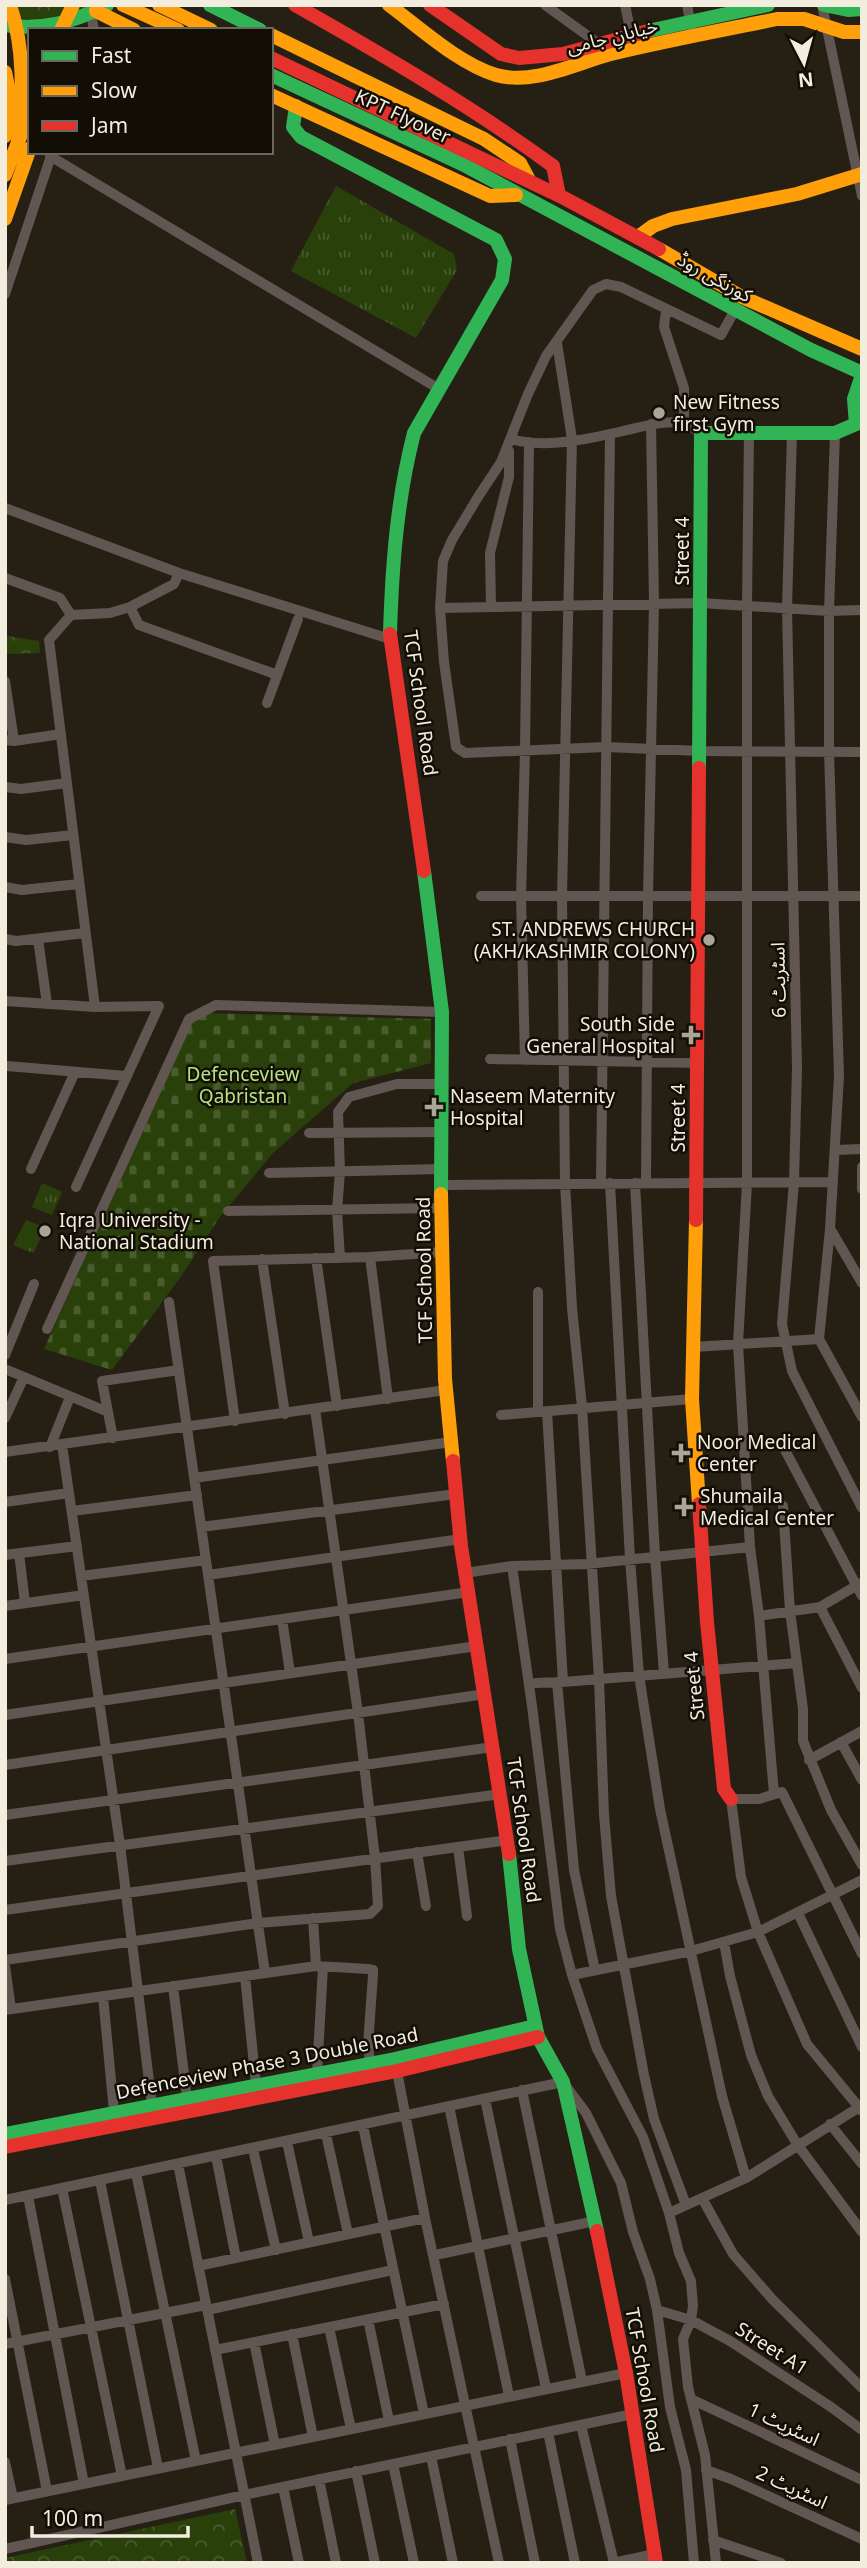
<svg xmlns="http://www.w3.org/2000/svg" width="867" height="2568" font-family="'Noto Sans','Noto Sans Arabic',sans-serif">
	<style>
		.grass { fill: url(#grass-tufts) }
		.forest { fill: url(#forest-crowns) }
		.cemetery { fill: url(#cemetery-stones) }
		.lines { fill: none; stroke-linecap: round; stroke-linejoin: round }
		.street { stroke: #615651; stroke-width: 10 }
		.fast { stroke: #30b455; stroke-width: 14 }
		.slow { stroke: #ff9f0a; stroke-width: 14 }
		.jam { stroke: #e5322d; stroke-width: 14 }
		.slow-bridge { stroke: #ff9f0a; stroke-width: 14 }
		.poi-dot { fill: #aba598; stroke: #120e05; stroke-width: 2.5 }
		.labels { text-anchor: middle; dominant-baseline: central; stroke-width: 5; stroke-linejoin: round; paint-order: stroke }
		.street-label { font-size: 19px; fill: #f2eddf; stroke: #120e05 }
		.poi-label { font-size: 19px; fill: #f2eddf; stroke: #120e05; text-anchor: start }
		.park-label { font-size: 19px; fill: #b2e482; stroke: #120e05 }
	</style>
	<defs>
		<pattern id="grass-tufts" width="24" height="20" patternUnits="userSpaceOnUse" patternTransform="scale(1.75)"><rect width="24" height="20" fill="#2a400b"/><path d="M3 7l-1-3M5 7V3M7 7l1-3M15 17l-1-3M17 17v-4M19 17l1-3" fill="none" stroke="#495c2e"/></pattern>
		<pattern id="forest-crowns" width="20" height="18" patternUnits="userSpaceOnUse" patternTransform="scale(1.75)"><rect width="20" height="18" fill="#2a400b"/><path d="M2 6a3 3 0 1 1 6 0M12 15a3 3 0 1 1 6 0" fill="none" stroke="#495c2e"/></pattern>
		<pattern id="cemetery-stones" width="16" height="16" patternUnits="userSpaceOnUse" patternTransform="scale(1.75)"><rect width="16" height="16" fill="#2a400b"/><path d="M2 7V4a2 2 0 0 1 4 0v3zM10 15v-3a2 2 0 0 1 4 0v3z" fill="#495c2e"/></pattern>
	</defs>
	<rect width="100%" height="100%" fill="#262014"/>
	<path class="grass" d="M336,186L454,254L457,270L416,338L291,271Z
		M42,1183L62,1192L52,1215L32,1207Z
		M26,1220L46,1228L33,1253L13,1245Z"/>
	<path class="forest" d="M5,5H93L62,19L36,20L5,16Z
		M7,636L39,641L40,653L5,654Z
		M235,2509L247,2563H5V2558Z"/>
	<path class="cemetery" d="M203,1013L431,1019V1063L353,1083L273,1153L219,1218L182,1275L112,1370L44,1349L193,1021Z"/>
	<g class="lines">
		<path class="street" d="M545,5L599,44
			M625,5L632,38
			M687,5L691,26
			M822,5L862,196
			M91,14L94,30
			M50,156L439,389
			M5,294L52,153
			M666,310L664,327L684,388V423
			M735,310L721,335L621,287L606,284L593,290L546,356L528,394L501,462L478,497L452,540L443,561L440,608L444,662L456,747L465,753L606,747L700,751L862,752
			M557,343L572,439L562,896L565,1183L572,1308L582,1407L599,1679L604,1815L611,1896L644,2075L654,2119L686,2205
			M749,432L747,606V1183L738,1344L750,1547L759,1616L774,1794
			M792,433L787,608L797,1068L794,1182L782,1324L792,1371L862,1508
			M835,433L829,611V751L839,1076L830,1229L819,1339L862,1417
			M511,439C545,449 589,439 623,431C642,427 663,420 682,423C688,424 696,430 701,433
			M5,508L179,573L390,639
			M5,578L60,598L71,615
			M491,606L490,553L509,477V451
			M130,607L139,625L272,673
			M440,608L701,603L829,611L862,610
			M5,681L14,741
			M267,703L298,619
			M5,740L14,741L61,734
			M5,787L21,789L67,783
			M5,837L26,840L73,835
			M5,887L22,890L79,884
			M481,896H862
			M5,939L16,941L85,933
			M38,939L47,1004
			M5,1001L95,1007
			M490,1059L698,1063
			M525,1060L521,896L525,750L529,442
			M7,1066L126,1076
			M309,1133L441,1132
			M835,1150L862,1149
			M862,1167V1189
			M31,1169L75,1072
			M269,1173L441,1169
			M601,1183L610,434
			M610,1183L630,1559L639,1675L660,1809L722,2096L746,2178
			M635,1183L655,1556L664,1673
			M646,1183L648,896L654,603L651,424
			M442,1185L833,1182
			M76,1187L159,1006L95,1007L49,640L71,615L110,613L130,607L174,584L179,573
			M228,1211L441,1208
			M831,1230L862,1283
			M370,1257L388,1399
			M316,1258L337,1406
			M340,1258L337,1210L340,1172L338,1112L349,1097L397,1084H441
			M262,1259L285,1414
			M538,1292V1412
			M169,1302L265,1973
			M47,1329L189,1019L216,1005L442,1012
			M694,1347L819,1339
			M5,1355L34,1284
			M5,1369L108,1412
			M547,1411L563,1682
			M501,1415L692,1399
			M5,1418L24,1377
			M235,1421L213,1261L370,1257L443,1252
			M113,1438L102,1381L179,1370
			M62,1445L120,1845L152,2105
			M50,1447L70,1397
			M785,1450L862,1596
			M5,1452L446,1390
			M194,1478L451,1442
			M5,1502L69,1493
			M783,1506L790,1611L803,1709V1741L831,1810L862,1865
			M72,1511L197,1495
			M201,1527L456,1494
			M19,1553L25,1603
			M5,1555L77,1546
			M512,1566L532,1706L560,1929L572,1975L691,1951L758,1932L862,1880
			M465,1573L512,1566L587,1564L750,1547
			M208,1575L461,1539
			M81,1576L206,1560
			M5,1606L84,1595
			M820,1607L862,1688
			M759,1616L820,1607L861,1583
			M282,1619L290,1673
			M5,1659L469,1592
			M557,1682L574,1870L595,1970
			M536,1683L563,1682L797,1663
			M5,1715L477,1646
			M841,1742L862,1780
			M809,1760L862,1731
			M5,1765L485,1694
			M5,1815L493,1747
			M458,1847L467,1916
			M417,1852L426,1906
			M5,1861L501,1794
			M5,1910L508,1840
			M798,1913L862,2047
			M313,1918L316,1966
			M724,1942L730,1976L751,2055L768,2096L797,2144L862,2232
			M862,1954L782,1792L759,1799H731L741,1877L758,1932L807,2044L862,2111
			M5,1960L258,1923L370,1914L378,1906L375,1858L358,1713L315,1409
			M5,1966L11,2009
			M572,1975L597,2049L643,2137L669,2213L679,2253L691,2281L693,2306L691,2320L683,2339L688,2387L705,2455L716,2563
			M245,1976L256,2085
			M173,1986L187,2098
			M103,1996L114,2112
			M5,2010L316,1966L368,1969L373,1970V1975L368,2045L370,2063
			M396,2066L425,2218L499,2563
			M317,2073L323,1967
			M522,2090L582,2381
			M485,2099L546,2388
			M449,2106L509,2396
			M830,2124L862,2164
			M363,2126L424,2414
			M326,2134L348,2234
			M287,2142L309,2242
			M253,2149L276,2250
			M216,2156L236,2258
			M178,2164L258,2563
			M136,2173L196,2461
			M100,2181L158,2468
			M62,2188L122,2476
			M28,2196L84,2484
			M702,2198L733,2254L772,2299L862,2388
			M5,2200L563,2082L586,2113L621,2183L633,2232L650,2279L657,2310L670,2407L686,2470L694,2563
			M669,2213L746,2178L861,2106
			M435,2255L595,2221
			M198,2266L425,2218
			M5,2279L47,2491
			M207,2310L393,2270
			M657,2310L691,2320L730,2341L831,2407L862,2430
			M368,2319L389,2421
			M329,2327L351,2429
			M292,2334L313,2437
			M254,2342L275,2445
			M5,2344L206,2305
			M215,2350L444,2304
			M691,2399L862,2480
			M581,2425L614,2563
			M548,2432L575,2563
			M510,2439L535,2563
			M431,2456L453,2563
			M5,2462L13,2498
			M393,2464L414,2563
			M706,2470L731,2479L862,2539
			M356,2471L375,2563
			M319,2479L336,2563
			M283,2487L299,2563
			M5,2500L626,2373
			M713,2540L781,2563
			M5,2549L244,2495L633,2414
			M613,2563L655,2554"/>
		<path class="fast" d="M210,5L260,30
			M824,5L848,10L862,9
			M5,25C42,31 74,22 107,5
			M648,31L768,5
			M271,75L466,166L811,350L862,373
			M296,106L293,127L301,137L496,240L505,259L502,280L414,433C397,499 392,566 390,634
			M699,768L701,433H835L856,424L854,399L862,375
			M424,871L442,1012L441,1194
			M509,1854L519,1949L538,2037L563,2082L597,2231
			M5,2134L395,2059L535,2026"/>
		<path class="slow" d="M123,5L178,30
			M159,5L211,30
			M389,5C420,28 459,64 496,75C535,86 577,62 615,53C669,40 723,30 777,19H804L844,32H862
			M96,11L134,30
			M271,35L484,139L520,163L529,180
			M5,72L11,101L5,136
			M271,95L490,196L516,195
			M5,175L30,112
			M5,219L30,148
			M638,237L653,226L672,219L797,194L862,174
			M659,249L742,297L862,349
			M441,1194L445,1379L453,1461
			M696,1220L692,1399L699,1504"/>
		<path class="jam" d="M295,5C383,55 471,106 553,166L559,195
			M430,5L501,54L519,58L563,54L648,31
			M271,58L564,198L659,249
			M390,634L424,871
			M696,1220L699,768
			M453,1461L461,1546L509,1854
			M699,1504L707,1622L724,1789L731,1799
			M5,2147L397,2071L538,2037
			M597,2231L626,2373L656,2563"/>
		<path class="slow-bridge" d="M10,5C25,50 23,95 18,142
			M61,30L73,5"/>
	</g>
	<g class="poi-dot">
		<circle cx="659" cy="413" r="7"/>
		<circle cx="709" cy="940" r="7"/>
		<path d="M687.5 1024.5h7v7h7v7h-7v7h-7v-7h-7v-7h7z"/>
		<path d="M430.5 1096.5h7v7h7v7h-7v7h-7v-7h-7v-7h7z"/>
		<circle cx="45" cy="1231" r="7"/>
		<path d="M677.5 1442.5h7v7h7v7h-7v7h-7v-7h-7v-7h7z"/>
		<path d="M680.5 1496.5h7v7h7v7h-7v7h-7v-7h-7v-7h7z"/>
	</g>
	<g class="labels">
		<g class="street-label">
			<text transform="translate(612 36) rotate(-14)">خیابانِ جامی</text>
			<text transform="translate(403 116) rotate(25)">KPT Flyover</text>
			<text transform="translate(715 277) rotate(29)">کورنگی روڈ</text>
			<text transform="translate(682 551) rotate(-90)">Street 4</text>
			<text transform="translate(421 703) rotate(82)">TCF School Road</text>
			<text transform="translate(778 980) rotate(-91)">اسٹریٹ 6</text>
			<text transform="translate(678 1118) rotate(-90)">Street 4</text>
			<text transform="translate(424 1270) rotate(-91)">TCF School Road</text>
			<text transform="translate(694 1686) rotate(-96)">Street 4</text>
			<text transform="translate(524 1830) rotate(82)">TCF School Road</text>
			<text transform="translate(267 2063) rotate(-11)">Defenceview Phase 3 Double Road</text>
			<text transform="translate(772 2348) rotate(32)">Street A1</text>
			<text transform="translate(645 2380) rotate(80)">TCF School Road</text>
			<text transform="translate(784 2424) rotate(25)">اسٹریٹ 1</text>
			<text transform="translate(792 2487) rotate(25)">اسٹریٹ 2</text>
		</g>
		<g class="poi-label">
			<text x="673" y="402">New Fitness<tspan x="673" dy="22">first Gym</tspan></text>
			<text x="695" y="929" text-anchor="end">ST. ANDREWS CHURCH<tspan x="695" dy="22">(AKH/KASHMIR COLONY)</tspan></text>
			<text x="675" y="1024" text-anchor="end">South Side<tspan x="675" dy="22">General Hospital</tspan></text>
			<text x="450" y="1096">Naseem Maternity<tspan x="450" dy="22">Hospital</tspan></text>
			<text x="59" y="1220">Iqra University -<tspan x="59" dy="22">National Stadium</tspan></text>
			<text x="697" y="1442">Noor Medical<tspan x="697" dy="22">Center</tspan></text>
			<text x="700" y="1496">Shumaila<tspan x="700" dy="22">Medical Center</tspan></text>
		</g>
		<g class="park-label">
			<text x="243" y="1074">Defenceview<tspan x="243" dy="22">Qabristan</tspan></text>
		</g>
	</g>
	<rect width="867" height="2568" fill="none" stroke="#f2eddf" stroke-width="14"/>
	<rect x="28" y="28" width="245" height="126" fill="#120e05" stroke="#6c675c" stroke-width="2"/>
	<rect x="42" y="51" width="35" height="10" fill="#30b455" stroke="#6c675c" stroke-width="2"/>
	<text x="91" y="63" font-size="21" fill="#f2eddf">Fast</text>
	<rect x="42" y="86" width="35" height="10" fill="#ff9f0a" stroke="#6c675c" stroke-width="2"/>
	<text x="91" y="98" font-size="21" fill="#f2eddf">Slow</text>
	<rect x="42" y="121" width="35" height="10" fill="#e5322d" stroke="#6c675c" stroke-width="2"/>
	<text x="91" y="133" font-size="21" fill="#f2eddf">Jam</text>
	<g transform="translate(804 63) rotate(174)" stroke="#120e05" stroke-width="5" paint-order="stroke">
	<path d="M0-5L12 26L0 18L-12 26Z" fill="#f2eddf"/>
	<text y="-10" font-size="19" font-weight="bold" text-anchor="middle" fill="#f2eddf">N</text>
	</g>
	<path d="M32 2526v10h156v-10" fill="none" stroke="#f2eddf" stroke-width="3.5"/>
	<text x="42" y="2526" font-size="21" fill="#f2eddf" stroke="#120e05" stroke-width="5" paint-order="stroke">100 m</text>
</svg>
